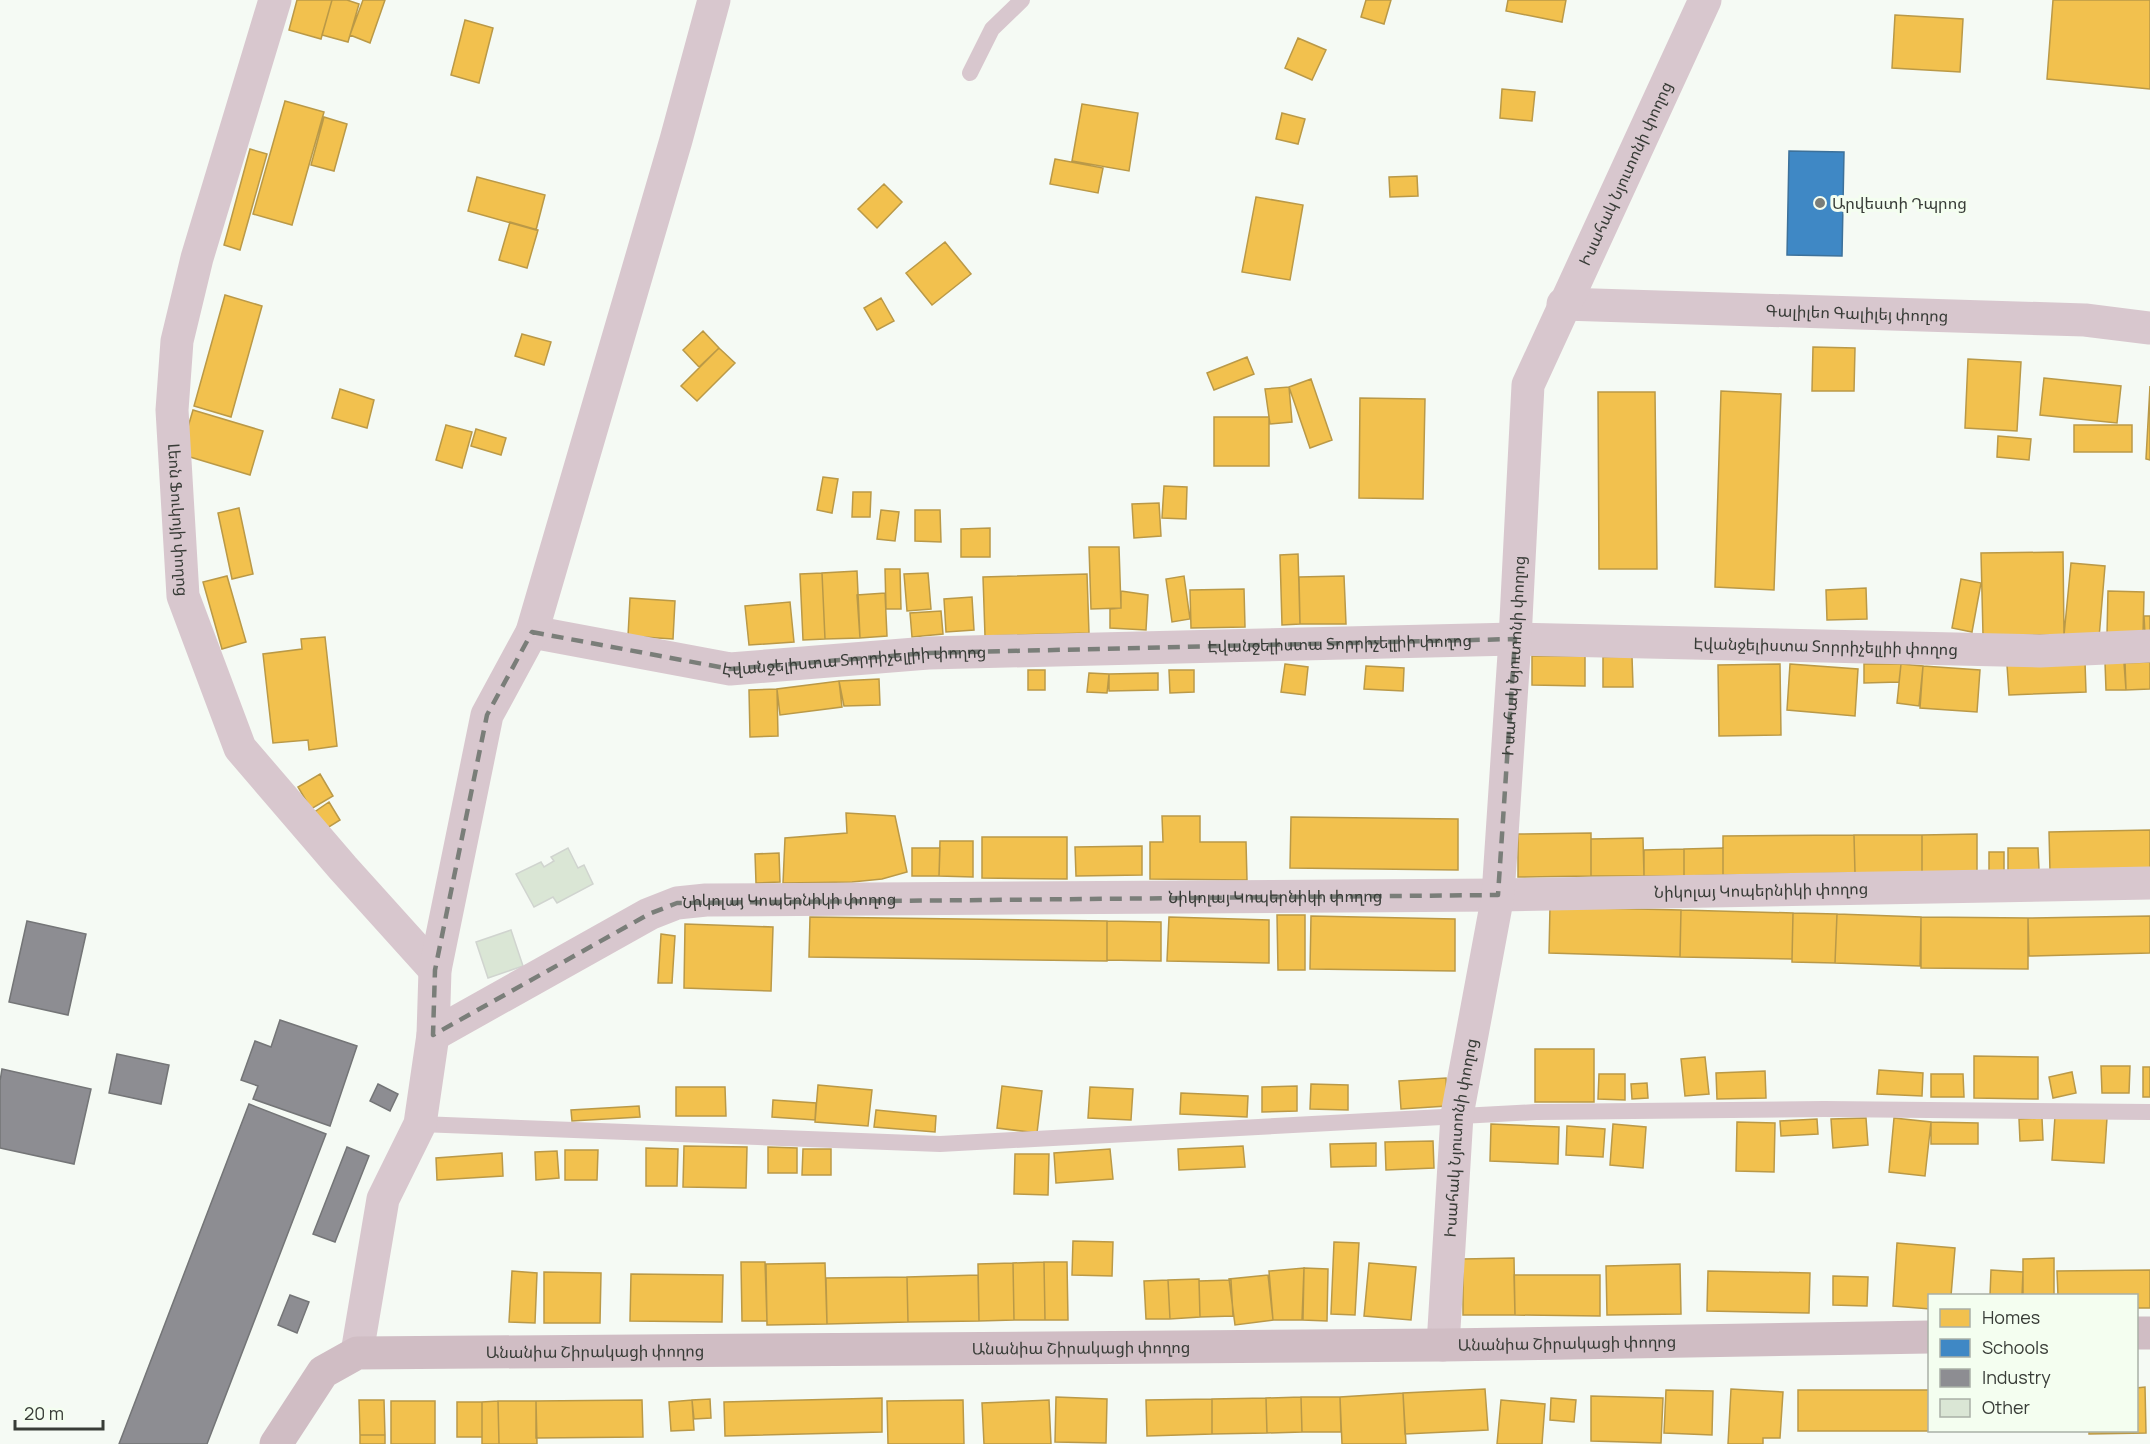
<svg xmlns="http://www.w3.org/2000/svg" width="2150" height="1444" font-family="Manrope,'Noto Sans Armenian',sans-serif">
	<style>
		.homes { fill: #f2c14e; stroke: #ba9947; stroke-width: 1.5 }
		.schools { fill: #3f88c5; stroke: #3d719a; stroke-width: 1.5 }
		.industry { fill: #8d8d92; stroke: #747577; stroke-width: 1.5 }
		.building { fill: #dae6d5; stroke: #d0d4cf; stroke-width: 1.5 }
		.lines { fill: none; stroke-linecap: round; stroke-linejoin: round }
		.service { stroke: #d8c7ce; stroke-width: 16 }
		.minor { stroke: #d8c7ce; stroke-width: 33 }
		.secondary { stroke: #d0bdc4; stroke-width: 33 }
		.marked { fill: none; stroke: #7a7e79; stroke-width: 4.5; stroke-dasharray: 12 8; stroke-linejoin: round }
		.poi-dot { fill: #7a7e79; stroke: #f4fef0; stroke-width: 2 }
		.labels { text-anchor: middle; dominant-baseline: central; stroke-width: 6; stroke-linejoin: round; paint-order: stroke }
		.street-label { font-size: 16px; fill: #383c37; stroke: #f4fef0 }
		.poi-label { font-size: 16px; fill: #383c37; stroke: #f4fef0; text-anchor: start }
	</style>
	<rect width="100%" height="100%" fill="#f5faf4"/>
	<path class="homes" d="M297,0H332L321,39L289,30Z
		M332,0H347L359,4L348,42L322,35Z
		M363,0H385L370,43L350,35Z
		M1366,0H1391L1384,24L1361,17Z
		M1508,0H1566L1562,22L1506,11Z
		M2053,0H2150V89L2047,79Z
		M1895,15L1963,19L1960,72L1892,68Z
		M465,20L493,28L479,83L451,75Z
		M1298,38L1326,50L1312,80L1285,68Z
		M1502,89L1535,92L1532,121L1500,118Z
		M285,101L324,112L292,225L253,214Z
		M1082,104L1138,113L1129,171L1072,161Z
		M1282,113L1305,119L1298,144L1276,139Z
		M324,117L347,124L334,171L311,165Z
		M250,149L267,154L240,250L224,245Z
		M1055,159L1103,168L1098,193L1050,184Z
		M1417,176L1418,196L1390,197L1389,177Z
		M477,177L545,195L536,230L468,211Z
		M884,184L902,202L877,228L858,209Z
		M1256,197L1303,205L1290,280L1242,272Z
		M510,222L538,230L527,268L499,260Z
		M945,242L971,274L932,305L906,273Z
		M225,295L262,306L231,417L194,406Z
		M881,298L894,321L877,330L864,308Z
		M703,331L719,348L699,367L683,350Z
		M522,334L551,342L544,365L515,356Z
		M1813,347L1855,348L1854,391H1812Z
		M719,348L735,363L697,401L681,386Z
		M1247,357L1254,374L1214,390L1207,373Z
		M1968,359L2021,362L2017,431L1965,428Z
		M2044,378L2121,386L2117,423L2040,415Z
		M1311,379L1332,440L1310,448L1289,387Z
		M2150,386V460L2146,459Z
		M1289,387L1292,422L1270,424L1265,389Z
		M340,389L374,400L367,428L332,418Z
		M1721,391L1781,394L1774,590L1715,587Z
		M1598,392H1655L1657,569H1599Z
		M1360,398L1425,399L1423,499L1359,498Z
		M193,410L263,431L250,475L180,454Z
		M1214,417H1269V466H1214Z
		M446,425L472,432L462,468L436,460Z
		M2074,425H2132V452H2074Z
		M476,429L506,438L501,455L471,446Z
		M1998,436L2031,439L2029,460L1997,457Z
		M823,477L838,479L832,513L817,510Z
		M1164,486L1187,487L1186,519L1162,518Z
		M853,492H871L870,517H852Z
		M1159,503L1161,536L1134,538L1132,504Z
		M239,508L253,574L232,579L218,513Z
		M881,510L899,512L895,541L877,539Z
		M915,510H940L941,542L915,541Z
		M990,528V557H961V529Z
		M1089,547H1119L1121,608L1091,609Z
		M2063,552L2064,635H1983L1981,553Z
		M1298,554L1300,624L1282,625L1280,555Z
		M2071,563L2105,566L2099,638L2064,635Z
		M885,569H900L901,609H886Z
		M857,571L860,638L825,639L822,573Z
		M822,573L825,639L803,640L800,574Z
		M928,573L931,609L907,611L904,574Z
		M1087,574L1089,633L985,636L983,577Z
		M227,576L246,642L222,649L203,582Z
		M1184,576L1190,619L1172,622L1166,579Z
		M1344,576L1346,624H1300L1299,577Z
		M1961,579L1981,583L1972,632L1952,628Z
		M1866,588L1867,619L1827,620L1826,590Z
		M1244,589L1245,627L1191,628L1190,590Z
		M1121,591L1148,595L1146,630L1110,628V609L1121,608Z
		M2108,591L2144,592L2143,636L2107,635Z
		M885,593L887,636L860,638L857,595Z
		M972,597L974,630L946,632L944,599Z
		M630,598L675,601L673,639L628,636Z
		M790,602L794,642L749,645L745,606Z
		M941,611L943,634L912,637L910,613Z
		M2144,616H2150V634L2145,635Z
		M325,637L337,746L309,750L308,740L273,743L263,654L302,649L301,639Z
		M1532,656H1585V686L1532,685Z
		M1632,656L1633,687H1603V657Z
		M2085,662L2086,692L2009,695L2007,665Z
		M2105,662H2125L2126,690H2106Z
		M2150,662V689L2126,690L2124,663Z
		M1285,664L1308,667L1305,695L1281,692Z
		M1780,664L1781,735L1719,736L1718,665Z
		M1790,664L1858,669L1855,716L1787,710Z
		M1864,664H1901L1899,682L1864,683Z
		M1901,664L1923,666L1919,706L1897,703Z
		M1366,666L1404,668L1403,691L1364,689Z
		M1923,666L1980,670L1977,712L1920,708Z
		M1028,670H1045V690H1028Z
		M1169,670H1194V692L1170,693Z
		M1089,673L1109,674L1107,693L1087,692Z
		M1158,673V690L1109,691V674Z
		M879,679L880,705L844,706L839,681Z
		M839,681L842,707L780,715L777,689Z
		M777,689L778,736L750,737L749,690Z
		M320,774L333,796L311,809L298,787Z
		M329,802L340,820L324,830L313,813Z
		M846,813L895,816L907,872L882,879L852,882L783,883L785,838L847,833Z
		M1162,816H1200V842H1246L1247,880L1150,879V842H1163Z
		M1291,817L1458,819V870L1290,868Z
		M2150,830V869L2050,871L2049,832Z
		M1591,833V876L1518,877V834Z
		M1977,834V872L1922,873V835Z
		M1854,835L1855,873L1723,875V836Z
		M1854,835H1922V873H1855Z
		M982,837H1067V879L982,878Z
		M1643,838L1644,876H1591V839Z
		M940,841H973V877L939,876Z
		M1142,846V875L1076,876L1075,847Z
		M912,848H940L939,876H912Z
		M1723,848V875L1684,876V849Z
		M2008,848H2038L2039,870L2008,871Z
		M1684,849V876H1644V850Z
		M1989,852H2004V874H1989Z
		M779,853L780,882L756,883L755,854Z
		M1550,907L1681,910L1680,957L1549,953Z
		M1681,910L1793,913L1792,959L1680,957Z
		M1793,913L1837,914L1835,963L1792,962Z
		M1837,914L1921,917L1920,966L1835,963Z
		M1277,915H1305V970H1278Z
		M1311,916L1455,919V971L1310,969Z
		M2150,916V953L2029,956L2028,918Z
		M810,917L1107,921V961L809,957Z
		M1169,917L1269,920V963L1167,961Z
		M1921,917L2028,918V969L1921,968Z
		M1107,921L1161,922V961L1107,960Z
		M685,924L773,927L771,991L684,988Z
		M661,934L675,936L672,983H658Z
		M1535,1049H1594V1102H1535Z
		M1974,1056L2038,1057V1099L1974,1098Z
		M1705,1057L1709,1094L1685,1096L1681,1059Z
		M2101,1066H2130L2129,1093H2102Z
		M2143,1067H2150V1097H2143Z
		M1879,1070L1923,1073L1922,1096L1877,1094Z
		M1765,1071L1766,1098L1717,1099L1716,1073Z
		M2072,1072L2076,1093L2053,1098L2049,1077Z
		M1599,1074H1625V1100L1598,1099Z
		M1931,1074H1963L1964,1097H1931Z
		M1446,1078L1447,1106L1401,1109L1399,1081Z
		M1647,1083L1648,1098L1632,1099L1631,1084Z
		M1311,1084L1348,1085V1110L1310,1109Z
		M818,1085L872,1090L868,1126L815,1122Z
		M1002,1086L1042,1091L1037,1133L997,1128Z
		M1297,1086V1111L1262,1112V1087Z
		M676,1087H725L726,1116H676Z
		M1090,1087L1133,1089L1131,1120L1088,1118Z
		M1181,1093L1248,1096L1247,1117L1180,1114Z
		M773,1100L816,1103L815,1120L772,1117Z
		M639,1106L640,1117L572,1121L571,1110Z
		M876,1110L936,1116L935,1132L874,1127Z
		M2055,1116L2107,1118L2104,1163L2052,1160Z
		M1866,1118L1868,1145L1833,1148L1831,1119Z
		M1894,1118L1931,1122L1925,1176L1889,1172Z
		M2042,1118L2043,1140L2020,1141L2019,1119Z
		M1817,1119L1818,1134L1781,1136L1780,1121Z
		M1737,1122L1775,1123L1774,1172L1736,1171Z
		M1931,1122L1978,1123V1144H1931Z
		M1491,1124L1559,1127L1558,1164L1490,1161Z
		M1613,1124L1646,1127L1643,1168L1610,1165Z
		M1567,1126L1605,1129L1603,1157L1566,1155Z
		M1433,1141L1434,1168L1386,1170L1385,1142Z
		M1376,1143V1166L1331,1167L1330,1144Z
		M684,1146L747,1147L746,1188L683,1187Z
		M1243,1146L1245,1167L1179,1170L1178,1149Z
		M768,1147L797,1148V1173H768Z
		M646,1148L678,1149L677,1186H646Z
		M803,1149H831V1175H802Z
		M1110,1149L1113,1179L1056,1183L1054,1153Z
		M565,1150H598L597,1180H565Z
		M557,1151L559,1178L536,1180L535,1152Z
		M502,1153L503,1176L437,1180L436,1158Z
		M1015,1154H1049L1048,1195L1014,1194Z
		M1073,1241L1113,1242L1112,1276L1072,1275Z
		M1334,1242L1359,1243L1355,1315L1331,1314Z
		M1897,1243L1955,1248L1951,1296H1930V1309L1893,1306Z
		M1514,1258L1515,1315H1463V1259Z
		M2054,1258V1296H2023V1259Z
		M741,1262H765L767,1321H742Z
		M1044,1262L1045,1320H1014L1013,1263Z
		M1044,1262H1067L1068,1320H1045Z
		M825,1263L827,1324L767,1325L766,1264Z
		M1013,1263L1014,1320L979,1321L978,1264Z
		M1369,1263L1416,1267L1411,1320L1364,1316Z
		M1680,1264L1681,1314L1607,1315L1606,1266Z
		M1304,1268L1302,1320H1273L1269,1271Z
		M1304,1268L1328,1269L1327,1321L1303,1320Z
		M1991,1270L2023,1272L2022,1296H1990Z
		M2150,1270V1308H2136V1296H2058L2057,1271Z
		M512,1271L537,1273L535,1323L509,1322Z
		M1708,1271L1810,1273L1809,1313L1707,1311Z
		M544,1272L601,1273L600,1323H544Z
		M631,1274L723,1275L722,1322L630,1321Z
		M978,1275L979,1321L908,1322L907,1277Z
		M1268,1275L1273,1320L1235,1325L1229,1279Z
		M1514,1275H1600V1316L1515,1315Z
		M1833,1276L1868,1277L1867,1306L1833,1305Z
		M907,1277L908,1322L827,1324L826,1278Z
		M1199,1279L1200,1317L1170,1319L1168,1280Z
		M1168,1280L1170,1319H1146L1144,1281Z
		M1231,1280L1233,1316L1200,1317L1199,1281Z
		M2145,1387L2146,1433L2089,1434V1430H2136V1388Z
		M1485,1389L1488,1430L1405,1434L1403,1393Z
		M1731,1389L1783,1392L1780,1438H1763V1444H1728Z
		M1666,1390L1713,1391L1712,1435L1664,1433Z
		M1798,1390H1930V1430L1938,1431H1798Z
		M1403,1393L1406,1444H1342L1340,1397Z
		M1591,1396L1663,1398L1661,1443L1591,1441Z
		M1056,1397L1107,1399L1106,1443L1055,1442Z
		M1301,1397H1340L1341,1432H1302Z
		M1301,1397L1302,1432L1267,1433L1266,1398Z
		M882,1398V1432L725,1436L724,1402Z
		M1266,1398L1267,1433L1212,1434V1399Z
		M1551,1398L1576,1400L1574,1422L1550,1420Z
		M710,1399L711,1418L694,1419L692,1400Z
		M1212,1399V1434L1147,1436L1146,1400Z
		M359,1400H384L385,1435H360Z
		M642,1400L643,1437L536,1438V1401Z
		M692,1400L694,1430L671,1431L669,1402Z
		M963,1400L964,1444H888L887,1401Z
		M1049,1400L1051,1444H984L982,1403Z
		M1501,1400L1545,1404L1542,1444H1497Z
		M391,1401H435V1444H391Z
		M498,1401H536L537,1444H499Z
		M498,1401L499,1444H482V1402Z
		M457,1402H482V1437H457Z
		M360,1435H385V1444H360Z"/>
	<path class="schools" d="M1789,151L1844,152L1842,256L1787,255Z"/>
	<path class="industry" d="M27,921L86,934L68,1015L9,1002Z
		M280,1020L357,1046L330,1126L253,1099L258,1086L241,1080L255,1041L271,1047Z
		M117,1054L169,1065L161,1104L109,1093Z
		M2,1069L91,1089L74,1164L0,1148V1081Z
		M378,1084L398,1094L390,1111L370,1101Z
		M249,1104L326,1134L207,1444H119Z
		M347,1147L369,1156L335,1242L313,1234Z
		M290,1295L309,1302L297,1333L278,1325Z"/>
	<path class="building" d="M568,848L578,868L584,865L593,884L557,903L553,897L534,907L516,874L541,862L544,867L554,861L551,857Z
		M511,930L523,966L488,978L476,942Z"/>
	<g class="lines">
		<path class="service" d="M970,73L992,29L1022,0
			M420,1124L940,1144L1536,1112L1824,1109L2150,1112"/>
		<g class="minor">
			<path id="s1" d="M275,0L197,258L177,341L172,410L183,596L240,748L343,868L435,970"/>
			<path id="s2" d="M1563,304L2085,320L2150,328"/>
			<path id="s3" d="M532,632L730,669L928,653L1515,639L2040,651L2150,646"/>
			<path id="s4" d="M433,1035L649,914L677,903L706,900L1498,895L2150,883"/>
			<path id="s5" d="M1443,1345L1457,1115L1498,895L1515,639L1528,385L1705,0"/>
			<path d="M357,1353L383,1199L420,1124L433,1035L435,970L487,715L532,632L676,140L714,0"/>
		</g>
		<g class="secondary">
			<path d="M2136,1333H2150"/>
			<path id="s6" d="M276,1444L323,1372L357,1353L1443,1345L1930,1337"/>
		</g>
	</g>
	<path class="marked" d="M532,632L730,669L928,653L1515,639L1498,895L677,903L649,914L433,1035L435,970L487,715Z"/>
	<circle class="poi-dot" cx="1820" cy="203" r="6"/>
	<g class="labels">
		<g class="street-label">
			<text stroke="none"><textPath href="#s5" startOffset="1198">Իսահակ Նյուտոնի փողոց</textPath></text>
			<text stroke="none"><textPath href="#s2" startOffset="294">Գալիլեո Գալիլեյ փողոց</textPath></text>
			<text stroke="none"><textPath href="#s1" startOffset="534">Լեոն Ֆուկոյի փողոց</textPath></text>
			<text stroke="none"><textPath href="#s3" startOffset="812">Էվանջելիստա Տորրիչելլիի փողոց</textPath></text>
			<text stroke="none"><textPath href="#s3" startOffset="1298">Էվանջելիստա Տորրիչելլիի փողոց</textPath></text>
			<text stroke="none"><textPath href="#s5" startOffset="694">Իսահակ Նյուտոնի փողոց</textPath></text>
			<text stroke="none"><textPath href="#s3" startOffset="326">Էվանջելիստա Տորրիչելլիի փողոց</textPath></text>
			<text stroke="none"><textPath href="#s4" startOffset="1362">Նիկոլայ Կոպերնիկի փողոց</textPath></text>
			<text stroke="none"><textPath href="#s4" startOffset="876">Նիկոլայ Կոպերնիկի փողոց</textPath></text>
			<text stroke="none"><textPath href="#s4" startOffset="390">Նիկոլայ Կոպերնիկի փողոց</textPath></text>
			<text stroke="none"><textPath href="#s5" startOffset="208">Իսահակ Նյուտոնի փողոց</textPath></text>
			<text stroke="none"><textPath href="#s6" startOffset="1335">Անանիա Շիրակացի փողոց</textPath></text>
			<text stroke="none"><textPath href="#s6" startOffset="849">Անանիա Շիրակացի փողոց</textPath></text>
			<text stroke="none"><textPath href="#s6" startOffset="363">Անանիա Շիրակացի փողոց</textPath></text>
		</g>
		<g class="poi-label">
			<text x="1832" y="203">Արվեստի Դպրոց</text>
		</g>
	</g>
	<rect x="1928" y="1294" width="210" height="138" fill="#f4fef0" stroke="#a9b0a6" stroke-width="1.5"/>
	<rect x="1940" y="1309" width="30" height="18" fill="#f2c14e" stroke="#a9b0a6" stroke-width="1.5"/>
	<text x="1982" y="1324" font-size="18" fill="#383c37">Homes</text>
	<rect x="1940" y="1339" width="30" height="18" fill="#3f88c5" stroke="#a9b0a6" stroke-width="1.5"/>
	<text x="1982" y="1354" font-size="18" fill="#383c37">Schools</text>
	<rect x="1940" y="1369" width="30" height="18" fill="#8d8d92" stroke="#a9b0a6" stroke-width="1.5"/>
	<text x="1982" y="1384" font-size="18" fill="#383c37">Industry</text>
	<rect x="1940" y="1399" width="30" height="18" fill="#dae6d5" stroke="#a9b0a6" stroke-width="1.5"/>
	<text x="1982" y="1414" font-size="18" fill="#383c37">Other</text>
	<path d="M15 1420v9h88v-9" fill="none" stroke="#383c37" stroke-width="3"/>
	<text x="24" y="1420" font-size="18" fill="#383c37" stroke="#f4fef0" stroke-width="4.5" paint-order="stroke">20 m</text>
</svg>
